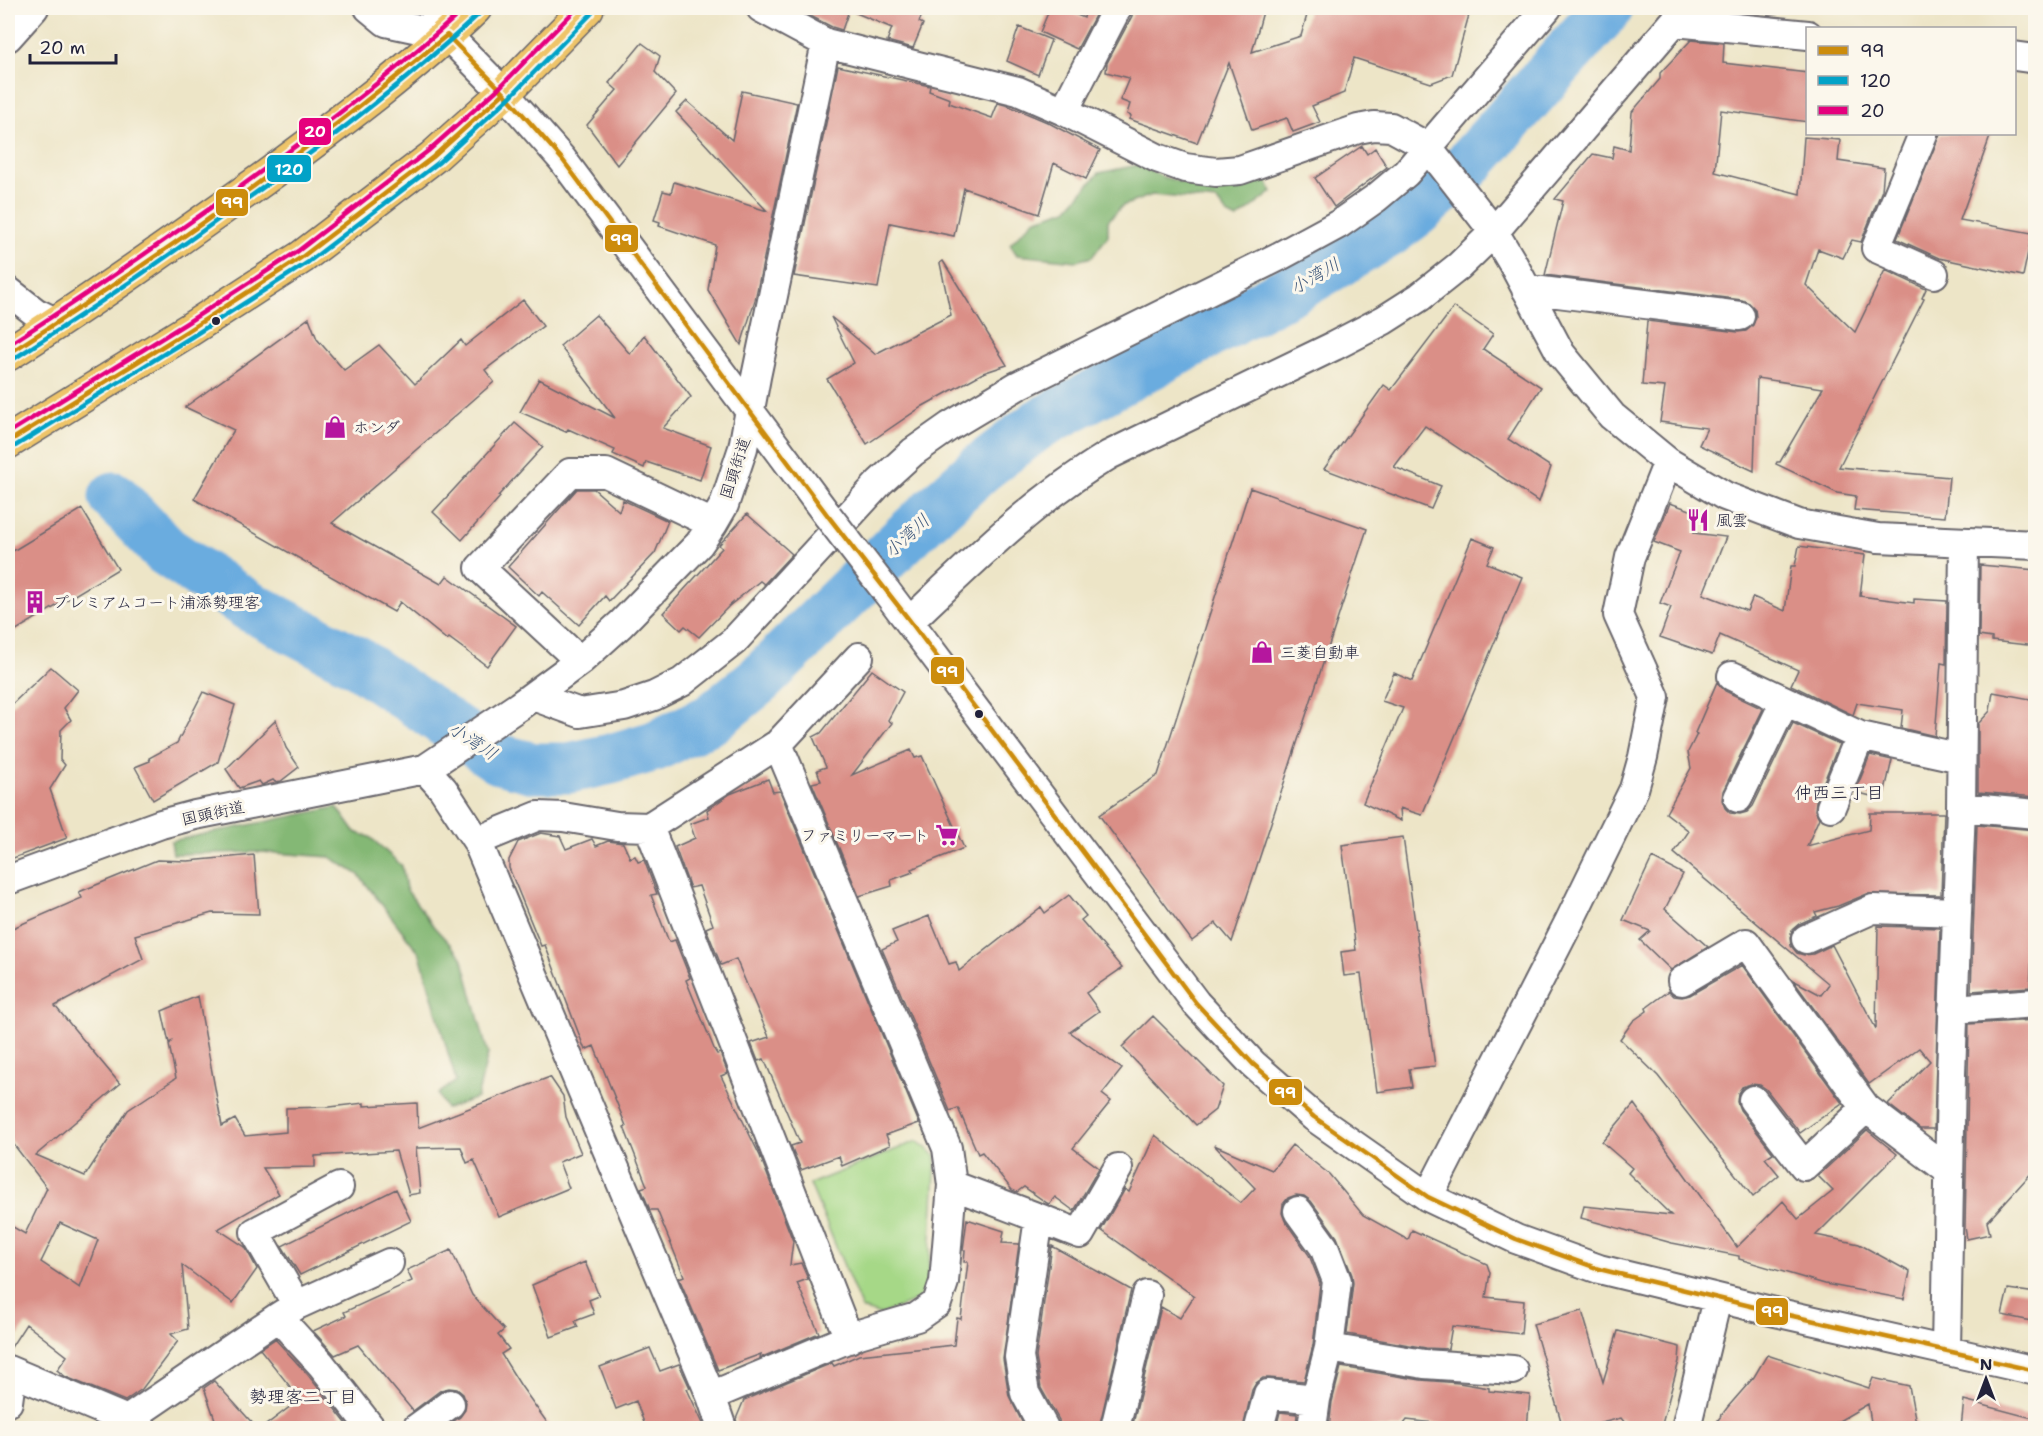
<svg xmlns="http://www.w3.org/2000/svg" width="2043" height="1436" font-family="'Shantell Sans','Klee One',sans-serif">
	<style>
		.green { fill: #a6d887; stroke: #647d61; stroke-width: 1.5 }
		.forest { fill: #84b874; stroke: #536d58; stroke-width: 1.5 }
		.lines { fill: none; stroke-linecap: round; stroke-linejoin: round }
		.river { stroke: #6bacdf; stroke-width: 51 }
		.building { fill: #da8f87; fill-rule: evenodd }
		.minor-casing { stroke: #69666c; stroke-width: 32 }
		.highway-casing { stroke: #69666c; stroke-width: 36 }
		.minor { stroke: #fff; stroke-width: 28 }
		.highway { stroke: #eec469; stroke-width: 33 }
		.minor-bridge-casing { stroke: #69666c; stroke-width: 32; stroke-linecap: butt }
		.minor-bridge { stroke: #fff; stroke-width: 28 }
		.bus-1-casing { stroke: #fbf7ec; stroke-width: 9 }
		.bus-2-casing { stroke: #fbf7ec; stroke-width: 9 }
		.bus-3-casing { stroke: #fbf7ec; stroke-width: 9 }
		.bus-1 { stroke: #cc8c0c; stroke-width: 4.5 }
		.bus-2 { stroke: #02a2c7; stroke-width: 4.5 }
		.bus-3 { stroke: #e5007d; stroke-width: 4.5 }
		.bus-dot { fill: #22223b; stroke: #fbf7ec; stroke-width: 2 }
		.labels { text-anchor: middle; dominant-baseline: central; stroke-width: 6; stroke-linejoin: round; paint-order: stroke }
		.poi-label { font-size: 16px; fill: #22223b; stroke: #fbf7ec; text-anchor: start }
		.street-label { font-size: 16px; fill: #22223b; stroke: #fbf7ec }
		.water-label { font-size: 18px; font-style: italic; fill: #3f597d; stroke: #fbf7ec }
		.neighbourhood-label { font-size: 18px; fill: #22223b; stroke: #fbf7ec }
		.line-badge { stroke: #fbf7ec; stroke-width: 2 }
		.badge-label { font-size: 16px; text-anchor: middle; font-weight: bold; fill: #fff }
	</style>
	<rect width="100%" height="100%" fill="#fbf7ec"/>
	<filter id="ink" filterUnits="userSpaceOnUse"><feTurbulence type="fractalNoise" baseFrequency=".0167" numOctaves="2"/><feDisplacementMap in="SourceGraphic" scale="12" xChannelSelector="R" yChannelSelector="G"/><feConvolveMatrix kernelMatrix="1 2 1 2 8 2 1 2 1" color-interpolation-filters="sRGB"/></filter>
	<filter id="wash" filterUnits="userSpaceOnUse"><feTurbulence type="fractalNoise" baseFrequency=".008" numOctaves="4" result="noise"/><feDisplacementMap in="SourceGraphic" scale="24" xChannelSelector="R" yChannelSelector="G"/><feGaussianBlur stdDeviation="1.35" result="paint"/><feColorMatrix in="noise" values="0 0 0 0 0 0 0 0 0 0 0 0 0 0 0 0 0 1.4 0 .05"/><feComposite in="paint" operator="in"/></filter>
	<g filter="url(#wash)">
		<rect width="100%" height="100%" fill="#ede5c7"/>
		<path class="green" d="M917,1141L936,1156L928,1284L918,1300L880,1315L862,1309L810,1184Z"/>
		<path class="forest" d="M1138,165L1163,177L1181,182L1230,189L1265,176L1272,192L1237,219L1227,214L1217,201L1152,195L1122,206L1108,221V236L1092,257L1076,261L1017,255L1010,244L1034,220L1067,209L1099,173Z
			M337,807L355,832L370,837L402,866L406,889L434,927L462,957L488,1054L477,1098L446,1109L438,1094L456,1081L420,954L359,875L330,857L261,852L173,854L171,841Z"/>
		<g class="lines">
			<path class="river" d="M114,497L166,551L249,606L357,662L499,759L534,768H569L611,759L655,746L711,719L760,679L909,534L981,468L1039,424L1299,285L1389,232L1416,212L1468,165L1608,8"/>
		</g>
		<g id="blocks">
			<path class="building" d="M795,8H925L919,22L923,24L913,48L887,41L892,28L849,10L842,30L832,27Z
				M1050,8H1060L1084,18L1086,8H1099L1077,49L1040,32Z
				M1133,8H1264L1252,52L1301,36L1309,8H1471L1452,75L1431,83L1354,58L1344,93L1312,106L1320,122L1293,132L1287,118L1252,130L1229,63L1197,143L1129,119L1131,116L1127,114L1130,104L1120,100L1129,78L1106,72L1107,63L1132,16Z
				M1019,27L1051,40L1038,75L1007,61Z
				M1691,40L1724,43L1723,63L1808,73V122L1721,110L1715,172L1800,194L1804,137L1840,140L1838,161L1884,168L1882,190L1861,242L1852,240L1843,258L1818,249L1806,285L1855,332L1885,270L1926,289L1922,298L1924,299L1839,467L1949,477L1945,517L1854,510L1856,496L1837,493L1776,464L1777,462H1780L1823,388L1757,378L1754,471L1699,445L1707,428L1660,422L1665,387L1642,385L1647,321L1738,332L1746,331L1753,325L1756,317L1755,309L1749,303L1742,300L1545,275L1563,201L1555,199L1593,154L1612,158L1614,146L1629,150L1632,112L1660,79V73Z
				M642,43L660,56L655,72L676,94L617,165L587,125L617,90L609,83Z
				M838,66L930,86L929,91L950,99L949,103L992,118L998,103L1009,106L1047,122L1100,150L1086,179L1054,163L1039,214L964,188L954,236L890,223L878,288L794,276Z
				M742,91L797,103L755,300L741,345L708,290L715,245L659,226L660,222L654,220L663,191L671,193L674,182L767,211L676,112L687,101L732,140Z
				M1940,134H1991L1960,220L2032,233L2023,276L1939,258L1897,239Z
				M1362,146L1367,154L1375,148L1387,167L1334,207L1315,178Z
				M943,261L1007,365L983,373L923,406L867,444L827,379L854,363L831,317L875,354L951,315L940,263Z
				M523,300L543,326L485,370L494,382L332,523L441,584L447,576L516,626L487,666L449,638L447,640L400,602L394,612L194,499L234,430L185,407L309,318L317,339L344,370L379,345L415,384L461,340L465,346Z
				M1454,307L1493,334L1483,349L1541,387L1508,439L1551,467L1539,502L1425,426L1394,467L1441,486L1431,509L1324,469L1384,385L1391,390Z
				M596,315L630,354L644,335L691,397L663,428L711,446L700,480L646,462L644,468L613,454L615,450L568,429L566,432L520,412L539,379L615,418L560,346Z
				M515,423L543,447L498,496L500,497L462,540L433,512Z
				M1250,488L1367,529L1232,942L1216,923L1192,941L1099,815L1158,775Z
				M577,489H594L619,511L623,500L668,521L655,553L609,601L605,596L579,625L542,592L539,596L508,567Z
				M1670,503L1696,512L1694,533L1726,537L1703,594L1747,611L1753,597L1785,611L1791,566H1795L1799,546L1865,555L1860,596L1914,603V599L1947,601L1946,664L1941,663L1935,736L1901,728L1903,710L1857,703L1853,715L1791,685L1798,670L1720,635L1712,655L1660,637L1671,607L1660,603L1680,552L1654,542Z
				M82,509L118,569L8,635V554Z
				M747,514L792,554L764,584L760,581L729,606L699,637L685,626L681,630L663,613L722,548L719,545Z
				M1472,538L1494,547L1487,563L1522,577L1422,815L1400,808L1401,821L1363,803L1403,708L1382,701L1394,673L1412,681Z
				M1980,565L2036,570V646L1992,641V638L1979,636Z
				M51,667L78,690L64,708L71,720L61,730L60,759L65,765L50,789L67,838L8,860V708Z
				M872,670L903,692L888,720L892,723L852,775L911,750L915,758L922,756L964,848L911,869L913,872L891,880L892,886L859,896L812,783L821,781L817,770L826,767L813,737L821,733Z
				M1717,682L1725,691L1763,709L1723,791L1722,800L1725,808L1730,813L1740,814L1747,812L1753,806L1793,723L1839,744L1816,801L1815,810L1819,818L1807,846L1869,830L1870,813H1944L1941,895L1867,894L1838,906L1815,912L1817,916L1799,924L1792,930L1790,938L1791,946L1797,953L1804,955L1813,954L1832,945L1876,1029L1878,926L1940,928L1934,1129H1920L1888,1104L1930,1061L1919,1048L1869,1084L1793,980L1821,995L1829,984L1674,853L1689,831L1666,813L1691,768L1688,752L1697,734L1695,733Z
				M203,692L235,705L218,762L153,800L135,767L150,761L149,758L177,743Z
				M1993,692L2036,700V797L1978,792V724L1990,711Z
				M276,720L286,748L299,767L281,781L275,782L273,780L262,785L259,781L239,788L226,769Z
				M1870,755L1892,760L1883,799L1855,792Z
				M768,779L773,792L780,791L919,1123L886,1135L890,1145L842,1166L839,1156L801,1170L791,1146L800,1143L764,1059L758,1061L751,1043L769,1037L736,959L721,965L706,928L713,925L699,886L690,888L675,847L695,838L690,824L709,817L707,810L730,794Z
				M1977,825L2036,830V920H2034L2030,987L1971,991Z
				M541,833L560,836L566,849L592,839L596,846L608,841L623,843L630,858L635,856L638,862L644,860L657,894L651,895L669,942L675,940L690,978L686,980L715,1051L717,1054L720,1053L728,1073L721,1076L760,1156L793,1241L790,1265L801,1263L808,1279L797,1283L819,1333L760,1358L761,1354L718,1370L679,1278L684,1276L657,1210H650L641,1188L647,1186L624,1127L626,1126L594,1046L585,1050L545,945L541,946L509,868V860L518,842Z
				M1403,837L1435,1066L1409,1069L1412,1087L1377,1092L1361,974L1344,976L1341,952L1356,950L1342,845Z
				M254,855L259,914L212,913L135,935L143,959L55,1006L120,1084L36,1155L85,1176L128,1110L176,1078L169,1045L171,1042L169,1043L162,1011L198,996L222,1126L235,1119L245,1136L286,1132V1108L330,1107L364,1103V1106L417,1103L418,1128L550,1077L563,1096L566,1117L581,1153L559,1162L569,1188L499,1217L474,1160L467,1163L461,1147L416,1148L420,1193L409,1195L396,1151L315,1156V1167L263,1168L279,1194L218,1229L245,1247L257,1269L233,1303L182,1265L188,1329L171,1334L178,1341L142,1389L125,1401L66,1377L57,1370L67,1356L26,1324L8,1352V1224L25,1234L47,1188L8,1137V930L82,898L79,892L157,860L188,861ZM60,1223L98,1240L80,1288L41,1262Z
				M1652,858L1683,874L1665,909L1708,947L1671,970L1640,940L1650,931L1623,920Z
				M1069,895L1086,916L1081,920L1122,968L1086,993L1099,1011L1070,1032L1122,1069L1102,1094L1111,1101L1073,1148L1099,1168L1074,1211L1055,1197L1049,1204L1047,1203L1024,1187L1017,1192L1012,1190L982,1152L978,1154L958,1108L950,1111L882,949L897,942L892,931L929,916L949,964L956,962L959,971L1041,907L1045,913Z
				M1742,965L1842,1103L1800,1133L1766,1089L1760,1085L1751,1084L1742,1087L1738,1093L1737,1102L1740,1110L1773,1153L1765,1158L1779,1175L1753,1197L1658,1076L1620,1039L1633,1021L1647,1011L1646,1008L1669,991L1674,996L1682,997L1690,995Z
				M1153,1016L1223,1086L1215,1110L1196,1125L1122,1047Z
				M2036,1020V1168L1987,1222L1990,1234L1967,1239L1965,1227L1969,1024Z
				M1634,1104L1737,1247L1783,1201L1798,1219L1833,1191L1818,1176L1867,1130L1897,1154L1816,1235L1859,1244L1910,1272L1904,1299L1825,1284L1739,1259V1256L1672,1243L1581,1218L1584,1206L1671,1215L1628,1173L1632,1168L1602,1142Z
				M1155,1135L1241,1203L1255,1188L1214,1145L1272,1170L1292,1145L1329,1174L1363,1215L1408,1240L1412,1230L1487,1264L1490,1273L1486,1297L1524,1301L1521,1334L1452,1326L1448,1349L1426,1348L1347,1334L1353,1283L1352,1275L1337,1237L1311,1201L1304,1196L1296,1195L1288,1198L1283,1204L1282,1213L1285,1221L1309,1255L1320,1283L1313,1345L1304,1381L1269,1378H1263L1256,1383L1252,1390L1243,1428H1132L1161,1307L1180,1318L1194,1296L1101,1230L1125,1189L1129,1192Z
				M396,1189L411,1221L300,1275L282,1246Z
				M967,1219L1004,1231L1002,1243L1019,1244L1003,1359L1009,1396L1025,1428H738L736,1419L744,1400L832,1363L834,1366L859,1355L954,1345L957,1318L961,1319L968,1262H964L965,1250H963Z
				M1052,1246L1131,1290L1099,1428H1060L1059,1420L1041,1388L1036,1357Z
				M451,1250L472,1295L504,1330L498,1335L509,1349L501,1354L521,1386L551,1428H444L460,1417L465,1410L466,1402L463,1394L457,1389L449,1388L441,1390L413,1411L358,1345L335,1355L313,1331L346,1316L344,1312L412,1281L407,1270Z
				M585,1262L599,1296L589,1300L594,1314L575,1321L578,1327L551,1337L532,1285Z
				M2008,1289L2036,1293V1322L2002,1315Z
				M1582,1311L1603,1382L1618,1331L1680,1347L1679,1361L1661,1428H1629L1621,1418L1581,1428H1563L1533,1324Z
				M275,1339L308,1375L350,1428H262L300,1399L260,1349Z
				M650,1348L660,1371L679,1364L690,1388L687,1389L705,1428H646L636,1401L616,1409L600,1367Z
				M1767,1355L1869,1388L1873,1378L1909,1386L1917,1428H1872L1868,1404L1827,1428H1712L1727,1408L1754,1377Z
				M1341,1367L1421,1380L1459,1383L1489,1388V1391L1530,1395L1527,1428H1443V1424L1407,1420L1401,1428H1329L1332,1402Z
				M214,1381L257,1428H218L204,1388Z
				M1964,1400L2036,1419V1428H1961Z
				M1280,1412L1297,1414L1296,1428H1276Z"/>
		</g>
	</g>
	<g filter="url(#ink)">
		<use href="#blocks" fill-opacity="0" stroke="#69666c" stroke-width="1.5"/>
		<g class="lines">
			<g class="minor-casing">
				<path id="minor" d="M369,8L386,22L447,35
					M434,8L447,35L504,93L562,159L828,516
					M761,8L826,43L1018,91L1064,111L1157,158L1185,168L1216,172L1240,170L1358,129L1374,126L1391,127L1428,147L1494,232L1512,262L1561,354L1612,416L1668,462L1725,496L1799,524L1878,538L2036,545
					M1675,22L1808,35
					M8,37L34,8
					M2014,56L2036,59
					M1064,111L1117,8
					M1923,134L1876,248L1934,274
					M1526,289L1740,316
					M8,291L35,312L57,323
					M886,591L1196,1003L1253,1064L1314,1117L1428,1197L1516,1239L1599,1269L1775,1312L2036,1371
					M910,621C973,561 1034,500 1109,455L1334,346L1384,320L1420,297L1459,266L1494,232L1686,8
					M580,661L480,568L570,473H606L713,524
					M1732,676L1860,736L1961,758
					M533,696L580,713L624,706L654,696L682,682L734,641L880,482L913,452L950,426L1017,386L1280,256L1339,224L1376,198L1406,173L1547,8
					M425,769L443,789L477,841L711,1396L859,1334L917,1317L937,1303L944,1282L952,1185L947,1148L778,744
					M1738,798L1785,701
					M1831,807L1860,736
					M1961,807L2036,814
					M649,827L849,1339
					M477,841L538,816L563,817L617,826L649,827L778,744L859,657
					M8,880L161,824L195,815L425,769L519,706L580,661L621,624L699,544L713,524L724,505L743,448L756,377L826,43
					M1806,939L1873,909L1957,912
					M1682,981L1746,943L1866,1108L1949,1171
					M1953,1009L2036,1003
					M1753,1100L1804,1166L1866,1108
					M952,1185L1039,1218L1019,1357L1025,1393L1044,1428
					M1428,1197L1569,922L1634,789L1643,757L1655,697L1618,615L1630,557L1668,462
					M1039,1218L1080,1234L1118,1168
					M297,1305L389,1263
					M278,1317L297,1305L255,1232L339,1187
					M1329,1348L1424,1364L1513,1370
					M1946,1350L1951,1074L1961,807L1964,542
					M8,1370L127,1420L142,1428
					M711,1396L722,1428
					M8,1402L12,1372
					M127,1420L278,1317L321,1364L371,1428
					M417,1428L450,1404
					M1115,1428L1147,1295
					M1259,1428L1268,1394L1316,1399L1329,1348L1337,1281L1324,1247L1298,1211
					M1312,1428L1316,1399
					M1686,1428L1717,1299"/>
			</g>
			<g class="highway-casing">
				<path id="highway" d="M8,354C95,299 179,239 263,179C336,125 410,71 475,8
					M8,442L189,330L302,257L433,157L504,93L587,8"/>
			</g>
			<use href="#minor" class="minor"/>
			<use href="#highway" class="highway"/>
			<g class="minor-bridge-casing">
				<path id="minor-bridge" d="M828,516L886,591"/>
			</g>
			<use href="#minor-bridge" class="minor-bridge"/>
			<g class="bus-1-casing">
				<path id="bus-1" d="M8,354C160,257 309,151 447,35L504,93L562,159L828,516L910,621L1196,1003L1253,1064L1314,1117L1428,1197L1516,1239L1599,1269L1775,1312L2036,1371
					M8,442L189,330L302,257L433,157L504,93"/>
			</g>
			<g class="bus-2-casing">
				<path id="bus-2" d="M12,360C86,313 159,263 230,211C317,150 402,86 480,13
					M12,448L193,336L307,263L438,163L509,98L592,13"/>
			</g>
			<g class="bus-3-casing">
				<path id="bus-3" d="M8,345C82,298 154,248 226,197C308,138 390,77 465,8
					M8,433L185,324L298,251L428,151L499,88L577,8"/>
			</g>
			<use href="#bus-1" class="bus-1"/>
			<use href="#bus-2" class="bus-2"/>
			<use href="#bus-3" class="bus-3"/>
		</g>
	</g>
	<defs>
		<g id="shop-bare" transform="scale(1.8)"><path d="M-5-2.5h2.3a2.7 3.5 0 0 1 5.4 0H5L5.5 6h-11ZM-1.5-2.5h3a1.5 2.3 0 0 0-3 0Z" fill="#b5179e" stroke="#fbf7ec" stroke-width="2.5" paint-order="stroke"/></g>
		<g id="restaurant-bare" transform="scale(1.8)"><path d="M-5-6h1v4h1v-4h1v4h1v-4h1v5L-1.5 .5V6h-2V.5L-5-1ZM5-6V6H3V1.5H1.5Q1.5-4 5-6Z" fill="#b5179e" stroke="#fbf7ec" stroke-width="2.5" paint-order="stroke"/></g>
		<g id="building-bare" transform="scale(1.8)"><path d="M-4-6H4V6H1V3H-1V6H-4ZM-2.5-4.3h1.7v1.8h-1.7ZM.8-4.3h1.7v1.8H.8ZM-2.5-1h1.7V.8h-1.7ZM.8-1h1.7V.8H.8Z" fill="#b5179e" stroke="#fbf7ec" stroke-width="2.5" paint-order="stroke"/></g>
		<g id="supermarket-bare" transform="scale(1.8)"><path d="M-6-5.5h2.5l.6 2H6L4.5 2H-2.5L-4.4-4H-6ZM-1.5 3.2a1.3 1.3 0 1 0 .1 0ZM3 3.2a1.3 1.3 0 1 0 .1 0Z" fill="#b5179e" stroke="#fbf7ec" stroke-width="2.5" paint-order="stroke"/></g>
	</defs>
	<g fill-rule="evenodd">
		<use href="#shop-bare" x="335" y="427"/>
		<use href="#restaurant-bare" x="1698" y="520"/>
		<use href="#building-bare" x="35" y="602"/>
		<use href="#shop-bare" x="1262" y="652"/>
		<use href="#supermarket-bare" x="947" y="835"/>
	</g>
	<g class="bus-dot">
		<circle cx="216" cy="321" r="5"/>
		<circle cx="979" cy="714" r="5"/>
	</g>
	<g class="labels">
		<g class="poi-label">
			<text x="353" y="427">ホンダ</text>
			<text x="1716" y="520">風雲</text>
			<text x="53" y="602">プレミアムコート浦添勢理客</text>
			<text x="1280" y="652">三菱自動車</text>
			<text x="929" y="835" text-anchor="end">ファミリーマート</text>
		</g>
		<g class="street-label">
			<text transform="translate(735 468) rotate(-72)">国頭街道</text>
			<text transform="translate(213 813) rotate(-12)">国頭街道</text>
		</g>
		<g class="water-label">
			<text transform="translate(1315 276) rotate(-30)">小湾川</text>
			<text transform="translate(907 536) rotate(-43)">小湾川</text>
			<text transform="translate(473 741) rotate(33)">小湾川</text>
		</g>
		<g class="neighbourhood-label">
			<text x="1839" y="793">仲西三丁目</text>
			<text x="303" y="1397">勢理客二丁目</text>
		</g>
	</g>
	<g class="line-badge">
		<rect x="298" y="117" width="34" height="29" rx="6" fill="#e5007d"/>
		<rect x="266" y="154" width="46" height="29" rx="6" fill="#02a2c7"/>
		<rect x="215" y="188" width="34" height="29" rx="6" fill="#cc8c0c"/>
		<rect x="604" y="224" width="35" height="29" rx="6" fill="#cc8c0c"/>
		<rect x="930" y="656" width="35" height="29" rx="6" fill="#cc8c0c"/>
		<rect x="1268" y="1078" width="35" height="28" rx="6" fill="#cc8c0c"/>
		<rect x="1755" y="1297" width="34" height="29" rx="6" fill="#cc8c0c"/>
	</g>
	<g class="badge-label">
		<text x="315" y="137">20</text>
		<text x="289" y="175">120</text>
		<text x="232" y="208">99</text>
		<text x="621" y="245">99</text>
		<text x="947" y="677">99</text>
		<text x="1285" y="1098">99</text>
		<text x="1772" y="1317">99</text>
	</g>
	<rect width="2043" height="1436" fill="none" stroke="#fbf7ec" stroke-width="30"/>
	<rect x="1806" y="27" width="210" height="108" fill="#fbf7ec" stroke="#a4a2a5" stroke-width="1.5"/>
	<rect x="1818" y="46" width="30" height="9" fill="#cc8c0c" stroke="#a4a2a5" stroke-width="1.5"/>
	<text x="1860" y="57" font-size="18" fill="#22223b">99</text>
	<rect x="1818" y="76" width="30" height="9" fill="#02a2c7" stroke="#a4a2a5" stroke-width="1.5"/>
	<text x="1860" y="87" font-size="18" fill="#22223b">120</text>
	<rect x="1818" y="106" width="30" height="9" fill="#e5007d" stroke="#a4a2a5" stroke-width="1.5"/>
	<text x="1860" y="117" font-size="18" fill="#22223b">20</text>
	<g transform="translate(1986 1379)" stroke="#fbf7ec" stroke-width="4.5" paint-order="stroke">
	<path d="M0-4.5L10 22L0 15L-10 22Z" fill="#22223b"/>
	<text y="-9" font-size="16" font-weight="bold" text-anchor="middle" fill="#22223b">N</text>
	</g>
	<path d="M30 54v9h86v-9" fill="none" stroke="#22223b" stroke-width="3"/>
	<text x="39" y="54" font-size="18" fill="#22223b" stroke="#fbf7ec" stroke-width="4.5" paint-order="stroke">20 m</text>
</svg>
